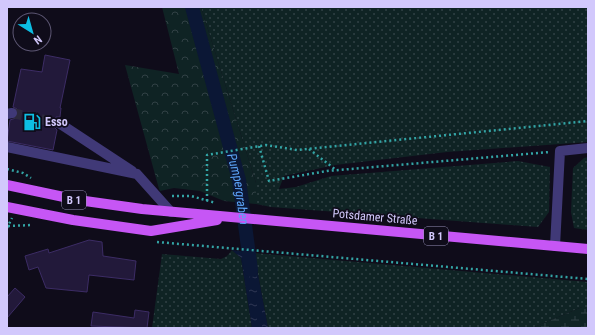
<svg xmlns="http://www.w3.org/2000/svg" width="595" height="335" font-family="'Roboto Condensed',sans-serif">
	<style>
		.grass { fill: url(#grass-dots) }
		.forest { fill: url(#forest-crowns) }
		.wetland { fill: url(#wetland-marsh) }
		.water { fill: url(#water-ripples) }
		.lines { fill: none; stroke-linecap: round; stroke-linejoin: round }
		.canal { stroke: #0b1735; stroke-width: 14 }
		.building { fill: #22193a; stroke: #3c2c65 }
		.minor-tunnel { stroke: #2c283c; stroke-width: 10; stroke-dasharray: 10 5; stroke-linecap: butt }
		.path { stroke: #33a4a5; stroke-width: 2.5; stroke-dasharray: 2 3; stroke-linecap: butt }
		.minor { stroke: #403977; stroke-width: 10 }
		.major { stroke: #c656f5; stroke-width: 10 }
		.labels { text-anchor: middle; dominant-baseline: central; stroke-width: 3.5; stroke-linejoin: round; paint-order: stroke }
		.shield { fill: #0f0c1a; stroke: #9890b8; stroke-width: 1 }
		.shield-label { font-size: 11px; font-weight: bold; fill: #d2c8fc }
		.poi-label { font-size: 12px; font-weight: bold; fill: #d2c8fc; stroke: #0f0c1a; text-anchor: start }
		.street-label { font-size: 12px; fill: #d2c8fc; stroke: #0f0c1a }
		.water-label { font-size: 13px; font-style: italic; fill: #5ca3f6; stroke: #0f0c1a }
	</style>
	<defs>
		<pattern id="grass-dots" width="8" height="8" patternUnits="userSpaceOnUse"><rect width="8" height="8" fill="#0f2324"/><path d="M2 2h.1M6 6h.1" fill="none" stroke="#314145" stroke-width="1.8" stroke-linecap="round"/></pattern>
		<pattern id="forest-crowns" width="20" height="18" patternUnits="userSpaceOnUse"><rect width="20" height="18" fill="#0f2324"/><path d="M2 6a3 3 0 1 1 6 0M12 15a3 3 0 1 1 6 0" fill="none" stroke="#314145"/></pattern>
		<pattern id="wetland-marsh" width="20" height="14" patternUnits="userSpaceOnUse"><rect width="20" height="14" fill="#0f2324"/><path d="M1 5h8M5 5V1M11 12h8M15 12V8" fill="none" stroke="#314145"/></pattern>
		<pattern id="water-ripples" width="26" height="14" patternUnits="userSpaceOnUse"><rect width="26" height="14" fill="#0b1735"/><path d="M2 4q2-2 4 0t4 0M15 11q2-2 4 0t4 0" fill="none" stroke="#2e3753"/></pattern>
	</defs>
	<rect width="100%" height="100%" fill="#0f0c1a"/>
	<path class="grass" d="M201,7H588V142L447,152L335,165L284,176L279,189L296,187L331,176L518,161L550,167L549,212L538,227L271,207L256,204V183Z
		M588,157V230L574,228L571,212L573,168L584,158Z
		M232,250L241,258L252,328H152L162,254L221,259L227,256Z
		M254,253L588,282V307H582L532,328H268Z"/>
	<path class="forest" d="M162,7H201L256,183V204L224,201L200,191L174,188L160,191L159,189L125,65L179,74Z"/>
	<path class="wetland" d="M582,307H588V328H532Z"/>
	<path class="water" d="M232,250L254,253L268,328H252L241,258Z"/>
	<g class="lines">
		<path class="canal" id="s1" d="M192,7L239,180L251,270"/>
	</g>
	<path class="building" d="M45,55L70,60L60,108H61L60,117H56L53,122V126L57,130L53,150L7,141L10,120L16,118L18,115L17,109L13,107L21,69L42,72Z
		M89,240L102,242L103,256L136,261L134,280L89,275L87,292L46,288L38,267L29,270L25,256L48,249L49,253Z
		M15,288L25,297L7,318V297Z
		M135,310L149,312L147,328L91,326L93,312L134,318Z"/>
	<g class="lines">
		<path class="minor-tunnel" d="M12,113L59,123"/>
		<path class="path" d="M259,146L269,181L327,171L550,152
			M309,149L336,170
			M7,169L23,173L31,178
			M172,196H191L216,203
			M207,201V155L266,145L297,150L588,121
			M8,226L33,225
			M7,228L12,218
			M157,242L588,279"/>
		<path class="minor" d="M7,114L12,113
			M59,123L132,171
			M7,147L137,174L171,212
			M555,246L560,151L588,148"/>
		<path class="major" d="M7,185L78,200L142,209L588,249
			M7,207L73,220L151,231L217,220"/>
	</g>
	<defs>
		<g id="fuel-bare" transform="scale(1.38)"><path d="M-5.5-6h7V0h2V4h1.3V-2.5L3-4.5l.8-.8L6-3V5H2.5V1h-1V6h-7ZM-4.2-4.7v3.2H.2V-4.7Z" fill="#0dbee3" stroke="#0f0c1a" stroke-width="2.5" paint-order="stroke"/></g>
	</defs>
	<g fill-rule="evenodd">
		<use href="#fuel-bare" x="32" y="122"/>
	</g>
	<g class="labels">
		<g class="shield">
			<rect x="62" y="191" width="24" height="18" rx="3"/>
			<rect x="424" y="227" width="24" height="18" rx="3"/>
		</g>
		<g class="shield-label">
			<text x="74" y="200">B 1</text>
			<text x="436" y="236">B 1</text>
		</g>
		<g class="poi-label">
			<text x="45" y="122">Esso</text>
		</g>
		<g class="street-label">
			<text transform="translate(375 217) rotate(5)">Potsdamer Straße</text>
		</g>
		<g class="water-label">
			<text stroke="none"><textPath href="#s1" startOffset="188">Pumpergraben</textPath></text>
		</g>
	</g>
	<rect width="595" height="335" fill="none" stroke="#d2c8fc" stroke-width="16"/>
	<g transform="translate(32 32) rotate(143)"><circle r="19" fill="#0f0c1a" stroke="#5d5774"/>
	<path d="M0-3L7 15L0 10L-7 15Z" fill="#0dbee3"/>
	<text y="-6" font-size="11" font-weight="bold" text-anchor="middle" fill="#d2c8fc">N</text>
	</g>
</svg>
